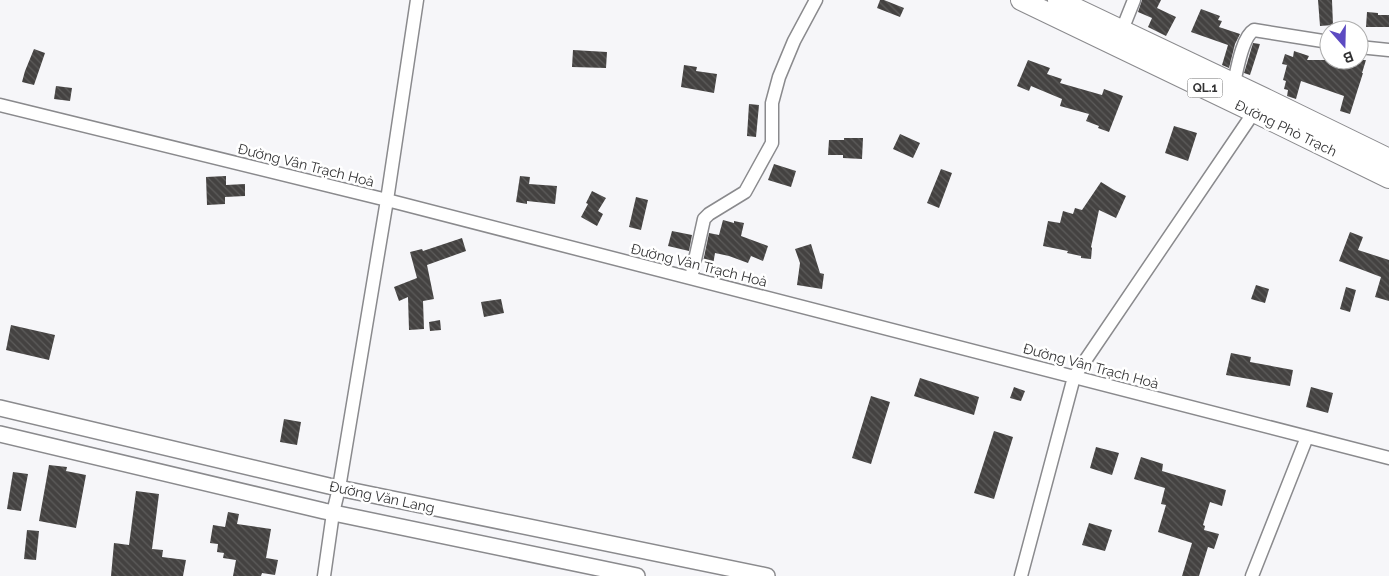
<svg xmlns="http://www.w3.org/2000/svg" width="1389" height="576" font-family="Raleway,sans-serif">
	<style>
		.building { fill: url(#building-back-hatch) }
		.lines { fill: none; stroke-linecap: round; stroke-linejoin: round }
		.minor-casing { stroke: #8a8a8d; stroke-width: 15 }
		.tertiary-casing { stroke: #8a8a8d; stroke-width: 18 }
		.trunk-casing { stroke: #8a8a8d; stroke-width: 22 }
		.minor { stroke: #fff; stroke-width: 12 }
		.tertiary { stroke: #fff; stroke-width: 15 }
		.trunk { stroke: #fff; stroke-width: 20 }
		.labels { text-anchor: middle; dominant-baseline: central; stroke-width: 5; stroke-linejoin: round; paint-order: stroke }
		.shield { fill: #fff; stroke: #707070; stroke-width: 1 }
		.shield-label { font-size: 12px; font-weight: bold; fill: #323233 }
		.street-label { font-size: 14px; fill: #323233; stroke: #fff }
	</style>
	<defs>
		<pattern id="building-back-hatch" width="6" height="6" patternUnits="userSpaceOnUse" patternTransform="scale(1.25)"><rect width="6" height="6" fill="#444241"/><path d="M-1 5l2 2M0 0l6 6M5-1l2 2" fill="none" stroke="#5d5c5b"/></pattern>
	</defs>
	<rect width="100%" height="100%" fill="#f6f6f9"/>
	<path class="building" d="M880,0H884L904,8L900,17L877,8Z
		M1142,0H1161L1157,8L1176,17L1166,36L1148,27L1152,18L1138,12Z
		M1318,0H1332L1333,25L1320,26Z
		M1201,9L1220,16L1218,20L1222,21L1219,27L1240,34L1235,44L1229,68L1222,65L1228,45L1191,32Z
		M1367,12L1378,13V15H1389V27H1366Z
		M1253,43L1260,44L1250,75L1244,73Z
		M34,49L45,53L34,85L22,82L25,71Z
		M573,50L607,52L606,68L572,67Z
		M1294,51L1309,56L1307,60H1366L1362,73H1363L1350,114L1340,111L1344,96L1301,81L1296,99L1287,96L1288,90L1284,89L1286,81L1283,80L1287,65L1282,64L1285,54L1293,57Z
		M1028,60L1050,68L1047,74L1062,79L1060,83L1102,95L1104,89L1123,96L1109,132L1098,128L1099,126L1086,121L1089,114L1060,106L1062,99L1031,86L1029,91L1017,86Z
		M684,65L697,67L696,71L717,74L714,93L681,87Z
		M56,86L72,88L70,101L54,99Z
		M749,104L759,105L756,137L747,136Z
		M1174,126L1197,133L1188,161L1165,153Z
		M900,134L920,143L913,158L893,149Z
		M844,138H863L862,159L843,158V155H828L829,140H844Z
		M774,164L796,171L791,187L768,180Z
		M941,169L952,173L939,208L927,203Z
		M226,176V185L245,184V196L225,197V204L207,205L206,177Z
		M520,176L530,177L529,184L557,186L555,204L527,201V204L516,202Z
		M1101,182L1114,190L1126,196L1116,218L1099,210L1091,247L1092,248L1091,259L1081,258V256L1067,253L1068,251L1043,246L1048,221L1060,223L1063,211L1073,214L1075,208L1082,210Z
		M592,191L606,198L598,211L603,214L597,226L581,217L588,204L586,203Z
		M636,197L648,200L641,230L629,227Z
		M723,220L734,223V221L744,223L741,236L768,246L763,261L751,256L748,263L729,256L715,253L713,265L703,262L709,233L719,235Z
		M672,231L692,235L689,251L668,246Z
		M1350,232L1363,237L1358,250L1389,260V301L1375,297L1381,277L1339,261Z
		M462,238L466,251L427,265L434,299L423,301L424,329L409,330L408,297L399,301L394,287L417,278L410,252L422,249L423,251Z
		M811,244L820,273L824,274L822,289L797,285L800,263L795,249Z
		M1256,285L1269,289L1265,303L1251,299Z
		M1346,287L1356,290L1350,312L1340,309Z
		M501,299L504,313L484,317L481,302Z
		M440,320L441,330L430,331L429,322Z
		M11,325L55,335L49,360L6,350Z
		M1231,353L1251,357L1250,362L1293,370L1290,386L1226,375Z
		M920,378L979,397L974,415L914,396Z
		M1014,387L1025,391L1021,401L1010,398Z
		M1311,387L1333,393L1328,413L1306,407Z
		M871,396L890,402L871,464L852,458Z
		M284,419L301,422L297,445L280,442Z
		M994,431L1013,437L994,499L974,493Z
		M1096,447L1119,453L1112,475L1090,468Z
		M1141,457L1163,464L1162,471L1226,490L1222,506L1210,502L1203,525L1205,526L1204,530L1219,534L1214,549L1208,547L1199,576H1182L1192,543L1158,532L1166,505L1161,504L1165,488L1134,479Z
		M49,465L67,467L66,471L86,475L76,528L39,521Z
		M13,472L28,474L21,511L7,509Z
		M136,491L159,494L152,549L163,550L162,557L186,560L183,576H111L114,543L129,545Z
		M228,512L239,514L237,524L271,529L266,558L278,560L275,575L262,573L261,576H233L236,560L223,558L224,553L217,552L218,544L210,543L213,525L225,527Z
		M1089,523L1112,530L1105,551L1082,545Z
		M27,530L39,531L36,560L24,559Z"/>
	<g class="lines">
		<g class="minor-casing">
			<path id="minor" d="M1122,30L1134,0
				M1359,47L1389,50
				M1234,83C1237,70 1242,37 1254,30L1329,42
				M0,105L387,200L1389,458
				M691,278L704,219L709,214L745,192L772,143V103L779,77L794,41L816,0
				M324,576L333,513L339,488L387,200L417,0
				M1021,576L1074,377L1254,112
				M1252,576L1307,437"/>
		</g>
		<g class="tertiary-casing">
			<path id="tertiary" d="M0,408L329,486L767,576
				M0,434L324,511L637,576"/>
		</g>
		<g class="trunk-casing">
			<path id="trunk" d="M1021,0L1254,112L1389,178
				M1058,0L1264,98L1389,159"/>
		</g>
		<use href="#minor" class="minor"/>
		<use href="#tertiary" class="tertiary"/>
		<use href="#trunk" class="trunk"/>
	</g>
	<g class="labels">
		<rect class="shield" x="1187.5" y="78.5" width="35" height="19" rx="4"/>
		<g class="shield-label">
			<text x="1205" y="88">QL.1</text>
		</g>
		<g class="street-label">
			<text transform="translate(1286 128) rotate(26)">Đường Phò Trạch</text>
			<text transform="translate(306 165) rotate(14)">Đường Vân Trạch Hoà</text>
			<text transform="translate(699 265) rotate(14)">Đường Vân Trạch Hoà</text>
			<text transform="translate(1091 366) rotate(15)">Đường Vân Trạch Hoà</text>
			<text transform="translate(382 497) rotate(12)">Đường Văn Lang</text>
		</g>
	</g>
	<g transform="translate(1344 45) rotate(160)"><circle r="24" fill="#ffffff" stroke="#adadad"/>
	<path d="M0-4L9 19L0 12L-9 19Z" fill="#5c4ac2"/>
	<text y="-8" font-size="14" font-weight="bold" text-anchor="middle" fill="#323233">B</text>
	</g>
</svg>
